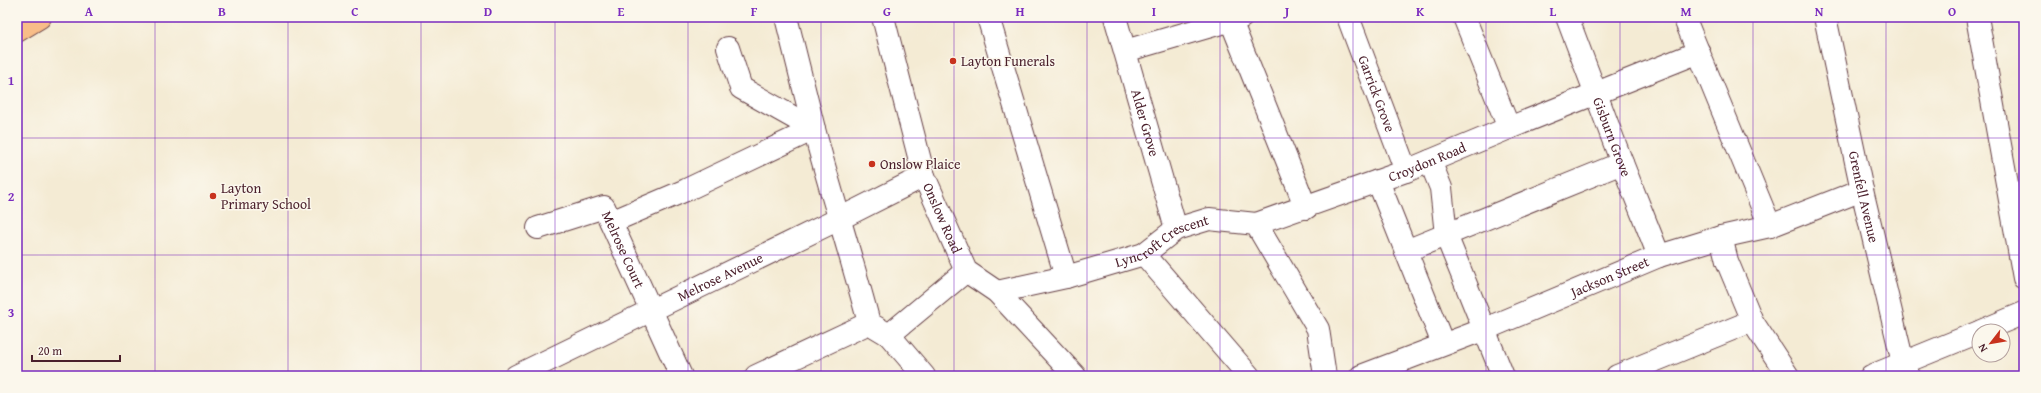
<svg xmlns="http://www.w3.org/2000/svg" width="2041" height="393" font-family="'Gentium Book Plus',serif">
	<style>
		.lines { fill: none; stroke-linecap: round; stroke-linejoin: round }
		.minor-casing { stroke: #643e44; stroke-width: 24 }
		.major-casing { stroke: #643e44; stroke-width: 24 }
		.minor { stroke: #fff; stroke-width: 22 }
		.major { stroke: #f8bd88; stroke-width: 22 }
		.grid { fill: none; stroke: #7b2cbf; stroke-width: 1; stroke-opacity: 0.55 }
		.poi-dot { fill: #c8321e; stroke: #fbf7ec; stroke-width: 1.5 }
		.labels { text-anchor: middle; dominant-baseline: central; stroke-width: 3; stroke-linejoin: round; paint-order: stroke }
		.poi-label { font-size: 14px; fill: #4a1f2b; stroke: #fbf7ec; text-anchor: start }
		.street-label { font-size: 14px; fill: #4a1f2b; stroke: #fbf7ec }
		.neatline { fill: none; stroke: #7b2cbf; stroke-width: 1.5 }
		.grid-label { font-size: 13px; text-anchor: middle; font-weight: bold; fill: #7b2cbf }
	</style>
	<rect width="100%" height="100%" fill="#fbf7ec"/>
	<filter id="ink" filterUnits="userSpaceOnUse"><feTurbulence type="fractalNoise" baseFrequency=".025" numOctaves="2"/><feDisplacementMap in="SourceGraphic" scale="8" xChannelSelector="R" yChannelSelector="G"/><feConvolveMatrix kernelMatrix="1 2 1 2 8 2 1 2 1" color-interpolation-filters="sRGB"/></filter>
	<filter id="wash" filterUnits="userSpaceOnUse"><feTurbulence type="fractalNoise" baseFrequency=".012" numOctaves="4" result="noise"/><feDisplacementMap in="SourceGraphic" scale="16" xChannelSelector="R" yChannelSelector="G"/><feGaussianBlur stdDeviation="0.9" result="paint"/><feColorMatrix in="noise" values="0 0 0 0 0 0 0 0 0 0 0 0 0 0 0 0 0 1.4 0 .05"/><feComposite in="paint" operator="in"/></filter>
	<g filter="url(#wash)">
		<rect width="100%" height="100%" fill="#f4ebd4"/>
	</g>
	<g filter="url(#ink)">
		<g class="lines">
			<g class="minor-casing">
				<g id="minor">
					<path id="s1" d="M883,17L924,176L966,271L997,292L1075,376"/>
					<path d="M988,17L1066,277"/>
					<path id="s2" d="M1115,17L1176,229"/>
					<path id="s3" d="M1348,17L1406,171"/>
					<path d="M1464,17L1509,128"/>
					<path id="s4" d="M1567,17L1622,163L1659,256"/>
					<path d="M1684,17L1770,226"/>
					<path id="s5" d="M1825,17L1862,190L1903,363L1909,376"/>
					<path d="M1977,17L2024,278"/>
					<path d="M1231,21L1306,208"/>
					<path d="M728,48L741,88L814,129C831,194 852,258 869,323"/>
					<path d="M1125,51L1242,17"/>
					<path d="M1430,161L1441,188L1446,235L1503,376"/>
					<path d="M1378,181L1443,344"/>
					<path d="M611,222L686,190L814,129L786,17"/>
					<path id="s6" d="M1256,224L1406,171L1509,128L1699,52"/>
					<path id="s7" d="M538,228L604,207L681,376"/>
					<path d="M1721,237L1727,261L1752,321L1788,376"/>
					<path d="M1406,251L1622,163"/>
					<path d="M1144,254L1249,376"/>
					<path id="s8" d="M997,292L1066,277L1144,254L1176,229L1209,219L1256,224L1318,329L1325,376"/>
					<path d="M1981,331L2024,313"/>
					<path d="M889,335L924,376"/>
					<path id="s9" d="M516,376L839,219L924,176"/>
					<path d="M756,376L869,323L889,335L966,271"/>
					<path id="s10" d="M1361,376L1485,329L1659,256L1721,237L1770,226L1862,190"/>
					<path d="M1617,376L1752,321"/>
					<path d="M1871,376L1979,332"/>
				</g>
			</g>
			<g class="major-casing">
				<path id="major" d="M17,31L40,17"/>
			</g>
			<use href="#minor" class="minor"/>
			<use href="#major" class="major"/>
		</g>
	</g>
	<path class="grid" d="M155,17V376M288,17V376M421,17V376M555,17V376M688,17V376M821,17V376M954,17V376M1087,17V376M1220,17V376M1353,17V376M1486,17V376M1620,17V376M1753,17V376M1886,17V376M17,138H2024M17,255H2024"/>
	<g class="poi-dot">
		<circle cx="953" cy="61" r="4"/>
		<circle cx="872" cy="164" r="4"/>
		<circle cx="213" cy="196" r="4"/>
	</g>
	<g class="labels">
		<g class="poi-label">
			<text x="961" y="61">Layton Funerals</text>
			<text x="880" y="164">Onslow Plaice</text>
			<text x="221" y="188">Layton<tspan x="221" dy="16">Primary School</tspan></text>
		</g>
		<g class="street-label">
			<text stroke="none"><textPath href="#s3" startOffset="82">Garrick Grove</textPath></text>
			<text stroke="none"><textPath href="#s2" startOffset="110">Alder Grove</textPath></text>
			<text stroke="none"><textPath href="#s4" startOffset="128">Gisburn Grove</textPath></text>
			<text stroke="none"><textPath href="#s6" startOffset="182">Croydon Road</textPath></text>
			<text stroke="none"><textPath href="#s5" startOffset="184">Grenfell Avenue</textPath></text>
			<text stroke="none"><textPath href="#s1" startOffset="210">Onslow Road</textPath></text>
			<text stroke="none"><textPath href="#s8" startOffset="174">Lyncroft Crescent</textPath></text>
			<text stroke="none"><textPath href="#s7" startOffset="116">Melrose Court</textPath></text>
			<text stroke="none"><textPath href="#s9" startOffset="227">Melrose Avenue</textPath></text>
			<text stroke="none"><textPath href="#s10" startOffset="268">Jackson Street</textPath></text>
		</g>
	</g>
	<rect width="2041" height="393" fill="none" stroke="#fbf7ec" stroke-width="44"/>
	<g transform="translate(1991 343) rotate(239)"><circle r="19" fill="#fbf7ec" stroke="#b4a19f"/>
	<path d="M0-3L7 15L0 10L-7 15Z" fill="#c8321e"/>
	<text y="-6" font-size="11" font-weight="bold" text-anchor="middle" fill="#4a1f2b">N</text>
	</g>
	<path d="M32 355v6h88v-6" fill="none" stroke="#4a1f2b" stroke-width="2"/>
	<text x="38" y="355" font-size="12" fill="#4a1f2b" stroke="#fbf7ec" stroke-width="3" paint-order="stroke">20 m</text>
	<rect x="22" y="22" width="1997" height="349" class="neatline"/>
	<g class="grid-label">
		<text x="89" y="16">A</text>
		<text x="222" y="16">B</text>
		<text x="355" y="16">C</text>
		<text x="488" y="16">D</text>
		<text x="621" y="16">E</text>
		<text x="754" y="16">F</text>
		<text x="887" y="16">G</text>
		<text x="1020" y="16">H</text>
		<text x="1154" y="16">I</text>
		<text x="1287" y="16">J</text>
		<text x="1420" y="16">K</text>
		<text x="1553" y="16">L</text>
		<text x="1686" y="16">M</text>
		<text x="1819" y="16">N</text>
		<text x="1952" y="16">O</text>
		<text x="11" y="85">1</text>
		<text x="11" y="201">2</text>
		<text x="11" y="317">3</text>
	</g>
</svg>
